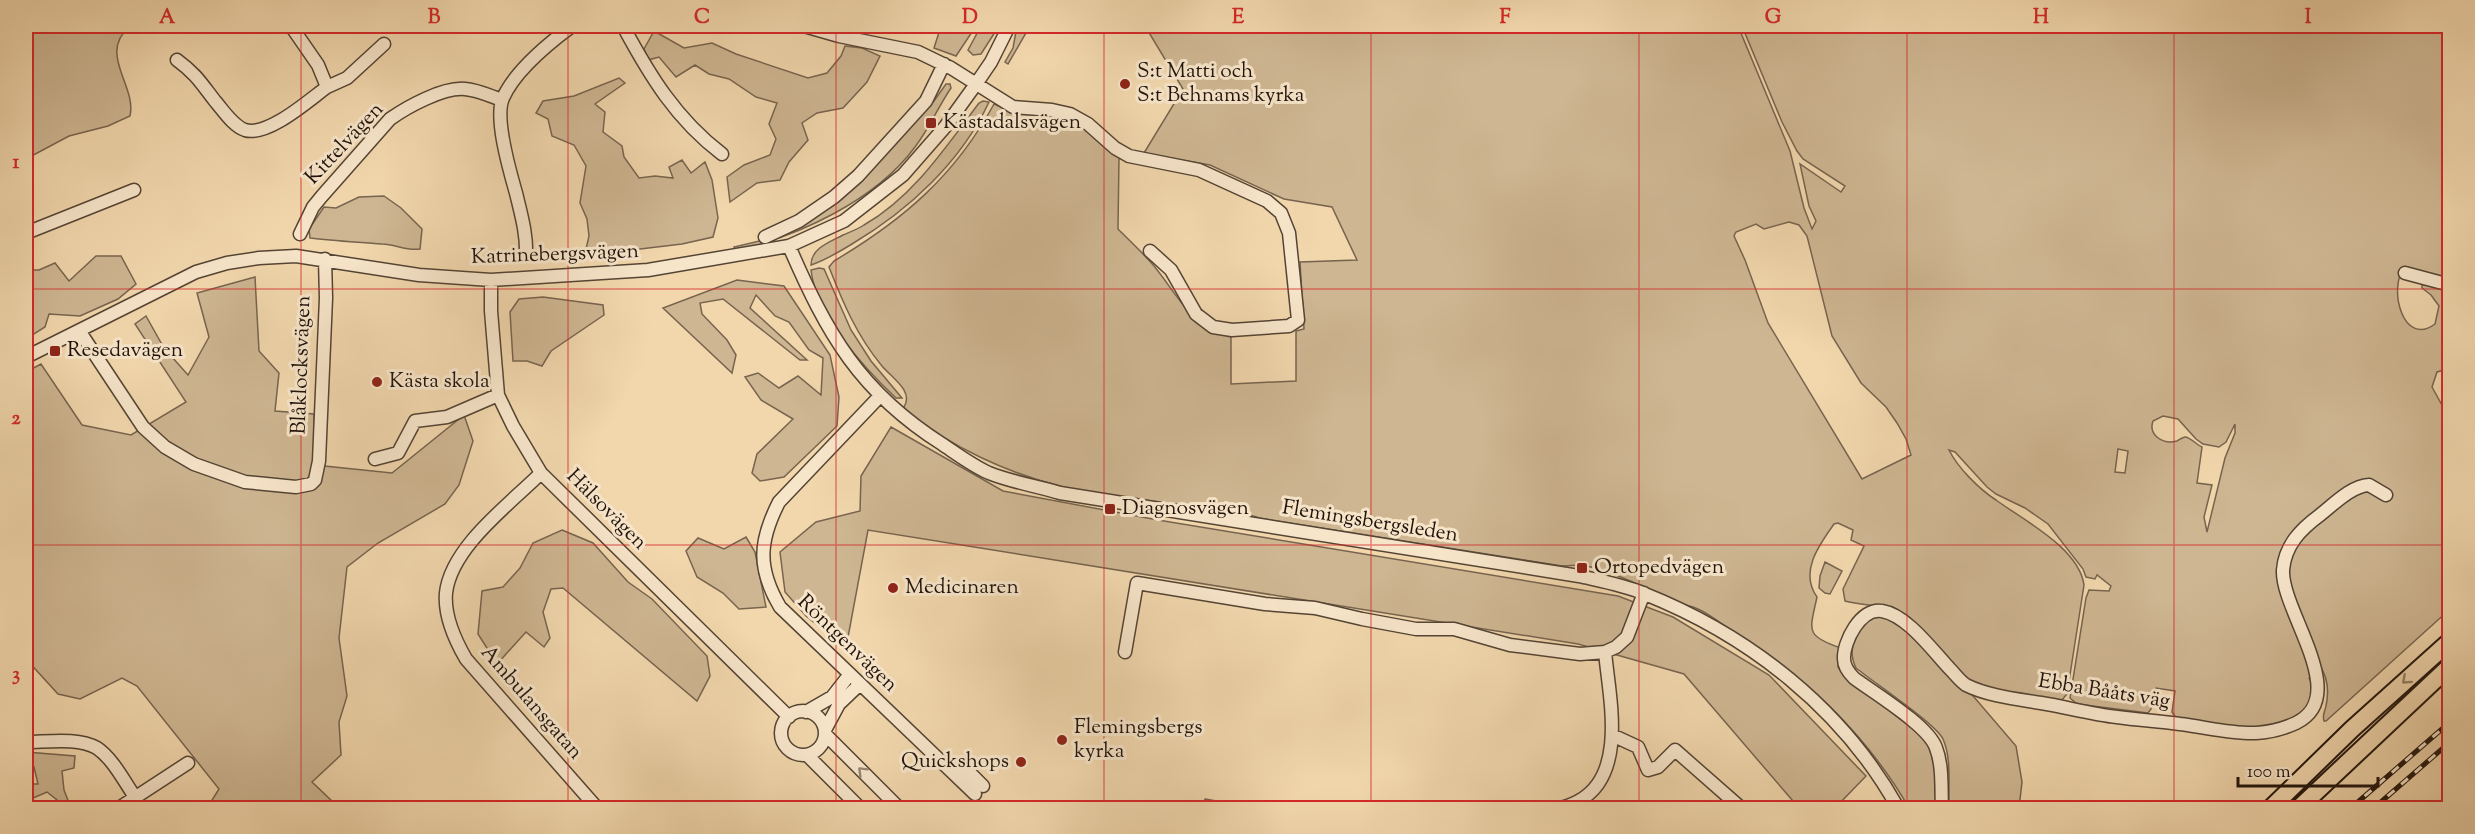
<svg xmlns="http://www.w3.org/2000/svg" width="2475" height="834" font-family="'Sorts Mill Goudy',serif">
	<style>
		.green { fill: #ceb692; stroke: #77644f; stroke-width: 1.5; fill-rule: evenodd }
		.lines { fill: none; stroke-linecap: round; stroke-linejoin: round }
		.minor-casing { stroke: #544434; stroke-width: 15 }
		.major-casing { stroke: #20130c; stroke-width: 20 }
		.minor { stroke: #f7e5ca; stroke-width: 12 }
		.major { stroke: #f2d7ad; stroke-width: 16 }
		.rail-casing { stroke: #20130c; stroke-width: 5 }
		.rail { stroke: #f7e5ca; stroke-width: 3; stroke-dasharray: 9; stroke-linecap: butt }
		.oneway { stroke: #947f65 }
		.oneway2 { stroke: #968674 }
		.grid { fill: none; stroke: #d62828; stroke-width: 1.5; stroke-opacity: 0.55 }
		.poi-dot { fill: #8f2418; stroke: #f7e5ca; stroke-width: 2 }
		.labels { text-anchor: middle; dominant-baseline: central; stroke-width: 6; stroke-linejoin: round; paint-order: stroke }
		.poi-label { font-size: 21px; fill: #20130c; stroke: #f7e5ca; text-anchor: start }
		.street-label { font-size: 21px; fill: #20130c; stroke: #f7e5ca }
		.neatline { fill: none; stroke: #d62828; stroke-width: 2 }
		.grid-label { font-size: 20px; text-anchor: middle; font-weight: bold; fill: #d62828 }
	</style>
	<rect width="100%" height="100%" fill="#f2d7ad"/>
	<filter id="stains"><feTurbulence type="fractalNoise" baseFrequency=".00333" numOctaves="4"/><feColorMatrix values="0 0 0 0 .2 0 0 0 0 .09 0 0 0 0 .02 0 0 0 .5 -.17"/></filter>
	<radialGradient id="worn" r=".72"><stop offset=".6" stop-color="#630" stop-opacity="0"/><stop offset="1" stop-color="#630" stop-opacity=".3"/></radialGradient>
	<path class="green" d="M26,26H130C97,54 137,85 130,116L108,126L69,136L26,159Z
		M941,26H976L956,56L934,48Z
		M981,26H999L981,54L973,55L968,50Z
		M1017,26H1030L1008,64L1005,62L1013,48Z
		M1145,26H1738L1790,151L1804,208L1812,229L1816,221L1809,206L1800,164L1841,192L1845,186L1803,159L1797,151L1782,122L1742,26H2449V283L2404,268C2388,288 2403,348 2435,324L2439,306L2431,295L2422,288V281L2449,288V369L2437,372L2432,387L2449,418V610L2326,721H2324C2322,714 2325,712 2326,706C2329,692 2328,678 2320,666L2309,678L2313,685L2312,702C2306,708 2299,718 2291,721C2261,735 2208,723 2176,718L2172,712L2175,691L2156,688L2151,709L2148,713L2077,704L2070,698L2086,598L2089,590L2109,591L2111,586L2097,575L2095,579L2086,577L2083,569L2048,524L2025,508L1996,494L1987,487L1955,452L1949,450C1958,468 1979,489 1996,500C2023,520 2079,548 2084,585L2067,694L2061,701C2031,696 1982,694 1960,673C1943,657 1919,620 1899,611C1882,604 1862,606 1845,601L1843,589L1864,546L1851,540L1853,530L1838,523L1834,524C1819,545 1799,572 1817,597C1810,630 1804,636 1841,648L1838,667L1843,675L1922,736C1938,756 1935,784 1936,808H1909C1867,735 1804,675 1732,631C1720,623 1706,611 1693,607C1683,604 1671,603 1661,601L1659,593L1604,570L1582,565L1562,566L1264,519C1240,513 1215,501 1191,506C1149,500 1104,497 1063,487C1007,473 951,447 906,411L904,407C914,391 892,378 882,366C857,336 843,303 829,267L834,261C903,220 955,176 994,104C1014,114 1031,112 1053,116C1079,120 1100,141 1119,157L1118,229C1130,241 1143,253 1154,266C1178,295 1191,328 1231,337V384L1296,381V331L1304,329L1300,262L1357,260L1332,207L1284,199L1210,165L1144,153L1183,89ZM1789,222L1799,225L1807,236L1832,336L1861,383L1886,407L1897,423L1906,439L1911,455L1862,479L1768,323L1745,260L1734,236L1736,232L1756,224L1764,229ZM2163,416L2178,419L2196,439L2203,444L2219,447L2226,442L2235,424V433L2225,458L2207,532L2204,517L2212,485L2197,483L2202,447C2197,445 2190,437 2185,437C2183,437 2179,440 2177,441C2163,445 2148,435 2153,421ZM2118,449L2128,451L2125,473L2115,472Z
		M654,31L684,48L712,43L736,54L808,78L827,73L841,56L845,46L862,48L880,56L867,82L843,108L817,113L802,123L808,140L789,162L780,180L757,183L730,202L727,177L744,165L770,155L776,139L769,124L777,103L756,97L729,79L709,74L695,65L676,77L659,57L648,60L644,49Z
		M619,78L625,83L595,104L605,112L603,132L622,146L624,157L639,178L655,176L673,178L669,167L682,160L691,173L705,162L712,180L718,218L713,237L682,244L598,254L586,249L589,236L587,219L580,203L586,166L574,145L552,136L548,119L536,113L543,101L574,96Z
		M946,84H950L951,88C938,107 929,129 915,147C876,200 798,237 735,250L734,247L764,240L797,226L934,101Z
		M983,101L989,102C961,162 909,210 852,244C839,252 826,260 811,265C811,248 830,242 843,235C850,232 858,229 864,225C913,197 946,147 979,103Z
		M384,196L401,208L422,229L420,249C406,251 395,244 382,244C358,242 334,241 310,238L309,229L324,207L336,208L359,197Z
		M96,256H121L136,284L118,299L80,316L49,314L45,327L26,339V270H39L55,263L69,281Z
		M819,268L824,269L851,330L871,361L902,398H896C864,368 816,315 811,270Z
		M255,277L259,351L279,373L275,411L314,414L315,465L392,473L464,415L473,441L459,485L445,504L378,543L347,567L339,638L347,696L339,722L341,755L312,782L332,801L360,808H207L219,789L137,686L122,678L80,699L58,694L26,659V372L41,364L82,425L131,435L186,402L135,324L146,316L164,348L188,375L209,337L197,293Z
		M737,280L784,286L830,355L839,397L837,426L784,477L760,481L752,473L757,454L793,419L761,400L745,377L758,373L779,388L798,376L821,395L823,358L809,350L789,322L775,316L756,295L750,308L807,360H800L723,299L700,303L702,314L727,340L736,355L732,373L663,308Z
		M543,297L603,305L604,315L551,351L542,366L527,361H513L510,312L519,299Z
		M891,427L1003,491L1158,520L1618,596L1673,617L1769,675L1866,776L1835,808H1799L1684,674L1578,644L868,530L846,648L806,616L785,592L780,552L816,522L860,511L861,476Z
		M562,530L593,543L628,582L652,599L707,656L710,676L697,701L563,588L551,589L543,612L550,638L544,647L526,632L497,664L478,634L482,591L503,587L520,568L533,543Z
		M746,537L755,552L766,607L739,609L723,593L697,577L686,551L698,538L724,549Z
		M1825,562L1842,571L1830,594L1825,593L1819,588L1820,576Z
		M1878,614L1898,622L1968,690L2016,746L2022,782L2019,808H1949C1948,787 1952,759 1943,739C1936,724 1873,682 1856,668C1846,648 1857,621 1878,614Z
		M26,752L75,756L74,768L62,771L64,790L71,808H59L57,800L47,792L26,801V784H38L34,767Z
		M1205,799L1256,808H1203Z"/>
	<g class="lines">
		<g class="minor-casing">
			<path id="minor" d="M623,26C650,76 676,119 722,154
				M804,26L839,36L918,52L951,68L1013,107L1052,110L1070,114L1088,124L1115,148L1129,156L1199,170L1267,201L1281,213L1289,233L1298,320L1289,326L1232,330L1213,327L1196,314L1171,270L1150,251
				M177,60C196,74 201,83 215,101C223,110 233,126 245,130C268,137 309,100 327,87L318,65L291,26
				M327,87L347,78L384,44
				M26,233L134,190
				M300,234L313,207L322,196L390,119C407,107 443,87 465,89C478,90 490,96 502,100
				M765,237L799,221L834,197L858,176L926,101L944,64
				M789,246C827,334 860,392 942,444C957,454 973,466 989,473C1011,482 1037,486 1060,493L1579,576C1601,581 1624,585 1645,594C1750,636 1843,709 1898,808
				M526,256C527,234 521,214 516,193C510,172 494,118 503,98C515,71 549,43 572,26
				M2405,273L2450,285
				M491,280V311L498,395L513,426L541,473L789,717
				M80,332L143,427L165,447L194,464L245,482L296,487L311,484L315,480L319,461L326,298L325,259
				M26,357L196,272L227,263L259,258L296,256L419,275L491,280L648,270L789,246L844,221L903,175L945,127L976,84L991,62L1009,26
				M880,396L779,502C759,541 757,568 780,607L975,794
				M375,459L398,453L415,421L447,417L498,395
				M541,473C510,504 451,547 446,593C444,615 455,640 466,659L597,808
				M1125,652L1137,583L1265,604L1315,608L1362,619L1416,629H1454L1510,645L1580,654L1605,652L1616,647L1627,637L1644,593
				M781 733a22 22 0 1 1 44 0a22 22 0 1 1-44 0Z
				M806,712L832,697L850,674
				M825,730L839,704L860,684
				M825,734L899,808
				M1612,735L1638,747L1648,770L1658,767L1675,750L1741,808
				M26,742C47,742 78,737 97,748C113,759 124,781 135,797
				M807,755L860,808
				M947,766L971,774L983,786
				M119,808L188,763
				M1561,808C1568,806 1576,803 1582,799C1627,771 1609,696 1605,652
				M1942,808C1941,789 1943,766 1936,748C1929,726 1874,693 1854,678C1849,673 1844,667 1844,659C1843,642 1861,607 1882,611C1907,615 1933,651 1950,669C1955,674 1960,681 1966,685C1988,696 2017,699 2041,703C2066,707 2091,714 2117,717C2138,720 2159,721 2180,724C2205,727 2231,734 2256,733C2270,732 2283,729 2296,723C2352,696 2281,611 2283,570C2285,545 2301,529 2320,515C2334,504 2351,486 2369,485L2386,495"/>
		</g>
		<g class="major-casing">
			<path id="major" d="M2271,808L2352,729L2450,641
				M2299,808L2450,666"/>
		</g>
		<use href="#minor" class="minor"/>
		<use href="#major" class="major"/>
		<g class="rail-casing">
			<path id="rail" d="M2351,808L2450,722
				M2374,808L2450,742"/>
		</g>
		<use href="#rail" class="rail"/>
	</g>
	<defs><path id="oneway-chevron" d="M-2-3.5L2.5 0L-2 3.5" fill="none" stroke-width="1.6" stroke-linecap="round" stroke-linejoin="round" transform="scale(1.5)"/></defs>
	<use class="oneway" href="#oneway-chevron" transform="translate(2406 680) rotate(138)"/>
	<use class="oneway2" href="#oneway-chevron" transform="translate(862 771) rotate(-135)"/>
	<path class="grid" d="M301,26V808M568,26V808M836,26V808M1104,26V808M1371,26V808M1639,26V808M1907,26V808M2174,26V808M26,289H2450M26,545H2450"/>
	<g class="poi-dot">
		<circle cx="1125" cy="84" r="6"/>
		<rect x="925" y="117" width="12" height="12" rx="3"/>
		<rect x="49" y="345" width="12" height="12" rx="3"/>
		<circle cx="377" cy="382" r="6"/>
		<rect x="1104" y="503" width="12" height="12" rx="3"/>
		<rect x="1576" y="562" width="12" height="12" rx="3"/>
		<circle cx="893" cy="588" r="6"/>
		<circle cx="1062" cy="740" r="6"/>
		<circle cx="1021" cy="762" r="6"/>
	</g>
	<g class="labels">
		<g class="poi-label">
			<text x="1137" y="72">S:t Matti och<tspan x="1137" dy="24">S:t Behnams kyrka</tspan></text>
			<text x="943" y="123">Kästadalsvägen</text>
			<text x="67" y="351">Resedavägen</text>
			<text x="389" y="382">Kästa skola</text>
			<text x="1122" y="509">Diagnosvägen</text>
			<text x="1594" y="568">Ortopedvägen</text>
			<text x="905" y="588">Medicinaren</text>
			<text x="1074" y="728">Flemingsbergs<tspan x="1074" dy="24">kyrka</tspan></text>
			<text x="1009" y="762" text-anchor="end">Quickshops</text>
		</g>
		<g class="street-label">
			<text transform="translate(345 144) rotate(-47)">Kittelvägen</text>
			<text transform="translate(555 255) rotate(-2)">Katrinebergsvägen</text>
			<text transform="translate(302 365) rotate(-88)">Blåklocksvägen</text>
			<text transform="translate(606 510) rotate(45)">Hälsovägen</text>
			<text transform="translate(1370 522) rotate(9)">Flemingsbergsleden</text>
			<text transform="translate(847 644) rotate(44)">Röntgenvägen</text>
			<text transform="translate(2104 692) rotate(9)">Ebba Bååts väg</text>
			<text transform="translate(531 703) rotate(49)">Ambulansgatan</text>
		</g>
	</g>
	<rect width="2475" height="834" fill="none" stroke="#f2d7ad" stroke-width="66"/>
	<path d="M2238 777v9h140v-9" fill="none" stroke="#20130c" stroke-width="3"/>
	<text x="2247" y="777" font-size="18" fill="#20130c" stroke="#f7e5ca" stroke-width="4.5" paint-order="stroke">100 m</text>
	<rect x="33" y="33" width="2409" height="768" class="neatline"/>
	<g class="grid-label">
		<text x="167" y="23">A</text>
		<text x="434" y="23">B</text>
		<text x="702" y="23">C</text>
		<text x="970" y="23">D</text>
		<text x="1238" y="23">E</text>
		<text x="1505" y="23">F</text>
		<text x="1773" y="23">G</text>
		<text x="2041" y="23">H</text>
		<text x="2308" y="23">I</text>
		<text x="16" y="168">1</text>
		<text x="16" y="424">2</text>
		<text x="16" y="680">3</text>
	</g>
	<rect width="100%" height="100%" filter="url(#stains)"/>
	<rect width="100%" height="100%" fill="url(#worn)"/>
</svg>
